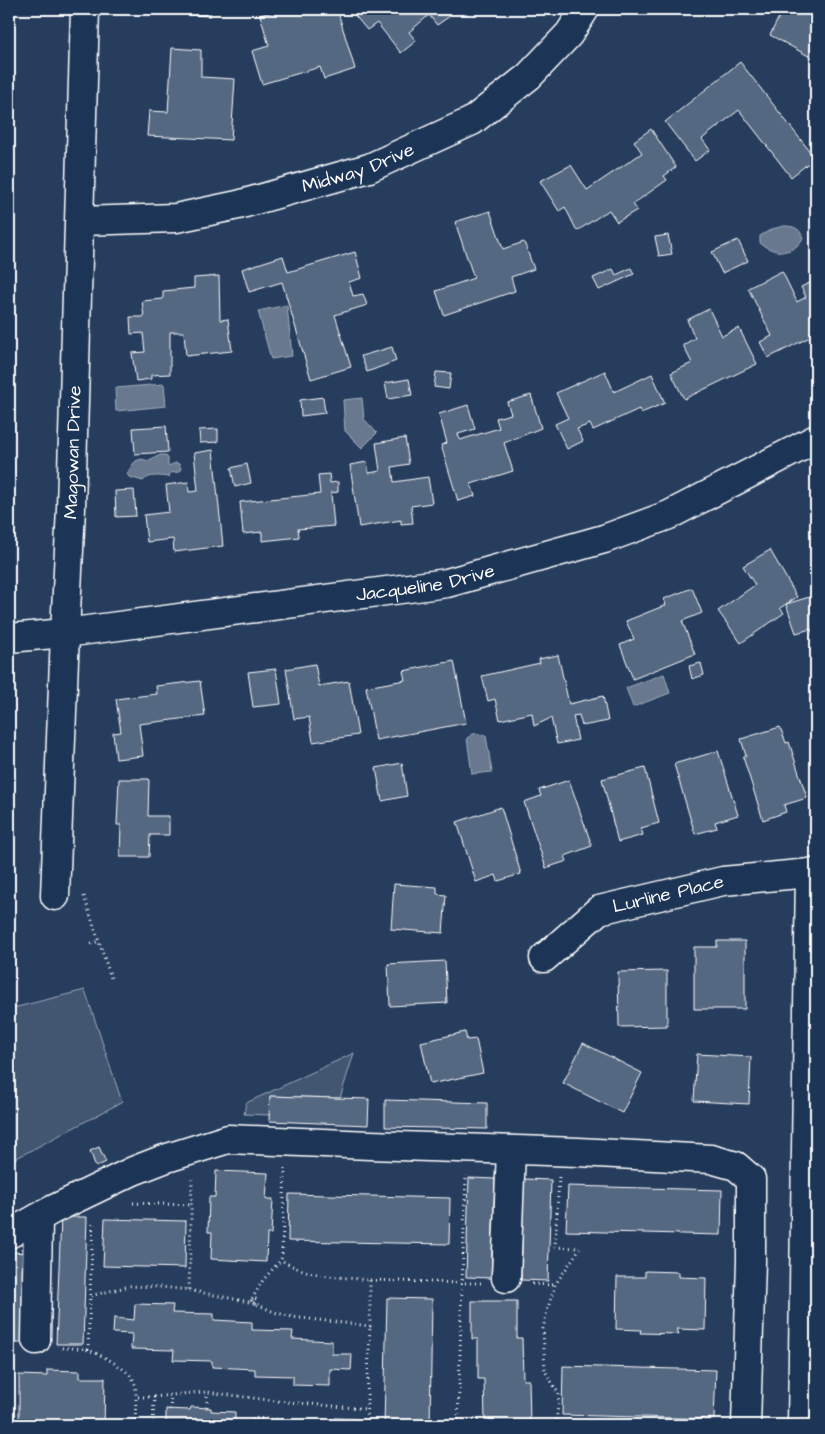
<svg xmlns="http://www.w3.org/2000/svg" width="825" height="1434" font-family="'Architects Daughter',sans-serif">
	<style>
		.green { fill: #425672; stroke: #a0aab8 }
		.water { fill: #67788e; stroke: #a4aebb }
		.building { fill: #556781; stroke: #fff }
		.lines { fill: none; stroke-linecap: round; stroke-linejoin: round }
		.minor-casing { stroke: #fff; stroke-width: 31 }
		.path { stroke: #fff; stroke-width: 3; stroke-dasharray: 1 4; stroke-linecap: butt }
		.minor { stroke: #1d3557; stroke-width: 28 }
		.labels { text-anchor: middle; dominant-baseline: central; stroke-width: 4.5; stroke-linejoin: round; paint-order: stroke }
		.street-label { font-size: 19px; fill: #fff; stroke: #1d3557 }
	</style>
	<rect width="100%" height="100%" fill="#263d5e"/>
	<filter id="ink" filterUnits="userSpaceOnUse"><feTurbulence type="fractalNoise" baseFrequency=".02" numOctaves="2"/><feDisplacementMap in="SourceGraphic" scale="10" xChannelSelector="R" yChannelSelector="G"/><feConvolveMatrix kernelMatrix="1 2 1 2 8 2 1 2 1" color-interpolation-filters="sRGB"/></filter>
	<g filter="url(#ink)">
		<path class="green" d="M85,990L122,1102L9,1162V1009Z
			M354,1053L340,1098L270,1096L269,1115L244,1114L246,1103Z"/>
		<path class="water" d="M784,226C794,226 800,228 803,238C794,255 775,255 760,243V236L772,229Z
			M287,305L292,356L271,359L258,311Z
			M164,384L166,406L116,411L115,388Z
			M362,398L364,419L377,433L362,448L345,431L343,400Z
			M160,455H165L168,458V466L176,463L179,464L181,468L179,472L170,473L169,477C160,476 149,474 143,481L129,477L127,474L132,465L136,461L141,459L149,461Z
			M664,674L670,693L633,707L626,688Z
			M475,733L486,736L492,772L472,774L467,738Z"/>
		<path class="building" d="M176,9H210V16L176,14Z
			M275,9H324L325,11L337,9L355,69L324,79L320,67L262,84L252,51L269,46L260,15L276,11Z
			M357,9H444L450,16L437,25L429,15L409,32L416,41L401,53L377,23L367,30L353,13Z
			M783,9H816V60L770,35Z
			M9,41H12V75H9Z
			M172,48L201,50V77L235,79L231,140L147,136L149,111L168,112Z
			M740,62L815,158L791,177L739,110L702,139L710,150L695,161L665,122Z
			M651,129L676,167L664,176L667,180L633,204L637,210L617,222L609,210L577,231L565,207L559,211L540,181L571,165L587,190L642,153L634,141Z
			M490,211L503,249L524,242L534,269L511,277L515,291L444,315L436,291L474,278L455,222Z
			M668,235L672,254L659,256L655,237Z
			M738,240L748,261L722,273L712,252Z
			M355,252L362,278L349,282L353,296L363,294L367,305L335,315L351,367L311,379L282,282L249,292L242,269L283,256L288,272Z
			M631,268L634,274L599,290L593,278L613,269L616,275Z
			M782,271L797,302L806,297L801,287L816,280V334L768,358L760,342L772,336L748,288Z
			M219,276L220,320L228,319L232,351L186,356L184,332H170V374L151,375V379L136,381L132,353L145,352L143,333L131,334L130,317H144L142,301L163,299V291L194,288V278Z
			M709,309L722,336L739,328L757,364L684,399L671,373L692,363L683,345L695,338L687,320Z
			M392,347L396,361L367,372L361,356Z
			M605,371L614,392L652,374L665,403L641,413L639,409L593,430L590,424L577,429L583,441L567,449L555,424L568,418L556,393Z
			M436,372L451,373L449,389L434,387Z
			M409,379L412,395L388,399L385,383Z
			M531,395L541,428L504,443L513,471L471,484L475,496L458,501L441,445L447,443L439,414L468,405L475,429L458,434L460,440L499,428L496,418L511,414L507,402Z
			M323,397L325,413L301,416L300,400Z
			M166,426L168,452L135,454L133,428Z
			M218,429V442L200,443L199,430Z
			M405,438L409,464L392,467L394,482L428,477L432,503L411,506L413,523L401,524V520L359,527L350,465L367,462L369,473L380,471L376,443Z
			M213,450L223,546L174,552L173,539L147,542L144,515L169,512L166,485L188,482L189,492L198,491L194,453Z
			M247,464L251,483L235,487L231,468Z
			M329,474L330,483L338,482V492L331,493L334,526L298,529L299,537L262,541V532L243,534L240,502L320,494L318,475Z
			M134,490L136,516L116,517L115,491Z
			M770,550L797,597L780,608L784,613L741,643L718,611L755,585L743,566Z
			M692,588L702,613L682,621L695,654L633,679L620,645L634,639L626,621L666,605L664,599Z
			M816,595V644L811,629L796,633L786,604Z
			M558,655L569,704L603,696L608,721L582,726L579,715L573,716L578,740L557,744L551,718L534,726L532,713L500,720L495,699L488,701L482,676L540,663L539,659Z
			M454,661L466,723L376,740L366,687L405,680L403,671Z
			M701,663L704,675L692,679L689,666Z
			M315,664L319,686L349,681L358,735L313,742L309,717L294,719L286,669Z
			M276,669L281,704L253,707L248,672Z
			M200,681L205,716L139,724L143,756L116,759L113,733L121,732L116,699L157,694L156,686Z
			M780,727L786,743L789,742L807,798L784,805L786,812L763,820L743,757L746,756L741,739Z
			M718,751L738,815L715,822L717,828L695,834L674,764Z
			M402,763L407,796L382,801L376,768Z
			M645,768L659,823L641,828L643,835L618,842L602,779Z
			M119,779H149L148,816H169V835H150L149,857H120L121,825H117Z
			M569,780L592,846L565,856L567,861L546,868L524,802L541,796L539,790Z
			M501,807L521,874L498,881L496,875L476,882L457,822Z
			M394,884L437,887V894L446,895L443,933L391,929Z
			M717,941H745V1009H694V947H717Z
			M445,961L447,1003L390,1006L388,964Z
			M667,971V1026L619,1027L618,972Z
			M465,1032L467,1040L476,1039L483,1073L430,1084L421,1042Z
			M583,1043L642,1073L622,1113L563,1083Z
			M697,1054L751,1057L749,1104L694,1101Z
			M270,1096L369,1099L368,1125L269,1121Z
			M385,1100L487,1103V1129L385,1127Z
			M99,1147L106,1162L96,1167L90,1151Z
			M216,1171L268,1173L266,1199H273L271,1234H267L266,1262L211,1259L212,1232H208L209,1197H215Z
			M469,1178L495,1179L491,1278L466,1277Z
			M524,1179L551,1180L548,1281L521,1280Z
			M568,1186L722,1190L721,1235L566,1231Z
			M289,1194L450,1198L449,1244L288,1241Z
			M61,1217H87L83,1344H56Z
			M105,1219L186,1221L185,1268L103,1266Z
			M9,1252L29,1253L26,1343H9Z
			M645,1271L679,1272V1277L706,1278L705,1330L677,1329L679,1334L640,1333L641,1330L616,1329L617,1277H645Z
			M387,1298L432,1299L430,1425H384Z
			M472,1301H517V1338H522L523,1380H529L530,1423H535V1425H490V1421H485L484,1379H478V1339H472Z
			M135,1304L173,1305L172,1313L214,1314V1320L252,1322V1330L293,1331L292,1339L332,1341V1354H352L351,1370L330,1369V1386L293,1385V1376L255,1375V1369L212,1367V1361L173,1360L174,1350L131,1349L132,1334L113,1333L114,1318L134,1320Z
			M563,1366L716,1370L714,1419L562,1415Z
			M47,1370L80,1371V1378H105L104,1425H19V1375L47,1376Z
			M191,1407L211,1408V1411L235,1412V1425H166V1409L190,1410Z
			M335,1418L356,1419V1425H335Z"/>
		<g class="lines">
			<g class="minor-casing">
				<g id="minor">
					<path id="s1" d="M80,221L176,218L238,205L369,168L472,121L529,76L569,34L585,9"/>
					<path id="s2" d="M9,638L65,633L447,583L604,539L669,515L816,439"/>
					<path id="s3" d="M55,896L65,633L71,508L85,9"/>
					<path id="s4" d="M544,958L599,910L723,881L810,873"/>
					<path d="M9,1234L52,1210L133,1171L164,1159L228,1139L370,1145L578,1152L711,1159L736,1166L751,1179V1261L746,1425"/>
					<path d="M506,1278L511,1150"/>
					<path d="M36,1340L38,1218"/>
					<path d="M802,1425L810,873"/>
				</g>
			</g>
			<path class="path" d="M84,896L112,981
				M91,944L99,941
				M559,1177L555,1247L580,1248
				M133,1203L191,1205
				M370,1280L462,1283L466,1175
				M532,1284L555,1285
				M189,1290L254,1303L274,1312L292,1317L370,1326V1280C340,1277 308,1277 281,1260
				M90,1295L93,1222
				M251.5 1301a2.5 2.5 0 1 1 5 0a2.5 2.5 0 1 1-5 0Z
				M252,1299L263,1280L281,1260L282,1256L285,1168
				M62,1348C70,1348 78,1348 85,1349C97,1352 126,1368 132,1378C136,1383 136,1391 136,1397
				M88,1350L90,1296L130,1286L161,1287L189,1290L192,1179
				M154,1397L190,1393L207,1392L276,1401L367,1409
				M207,1407V1392
				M170,1410L171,1396
				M458,1420L482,1421
				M135,1425L136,1397H154L153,1425
				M252,1425L253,1418L285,1420V1425
				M366,1425L370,1326
				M458,1425L462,1283H481
				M556,1425L559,1394L545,1371L543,1329L547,1311L555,1285L580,1248"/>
			<use href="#minor" class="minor"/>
		</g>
	</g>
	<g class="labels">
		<g class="street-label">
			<text stroke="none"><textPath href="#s1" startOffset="285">Midway Drive</textPath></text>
			<text stroke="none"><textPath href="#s3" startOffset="444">Magowan Drive</textPath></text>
			<text stroke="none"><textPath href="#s2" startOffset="420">Jacqueline Drive</textPath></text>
			<text stroke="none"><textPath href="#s4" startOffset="144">Lurline Place</textPath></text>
		</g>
	</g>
	<rect width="825" height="1434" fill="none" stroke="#1d3557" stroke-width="30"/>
	<rect x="15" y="15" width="795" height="1404" fill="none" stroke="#fff" stroke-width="2" filter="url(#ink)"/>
</svg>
